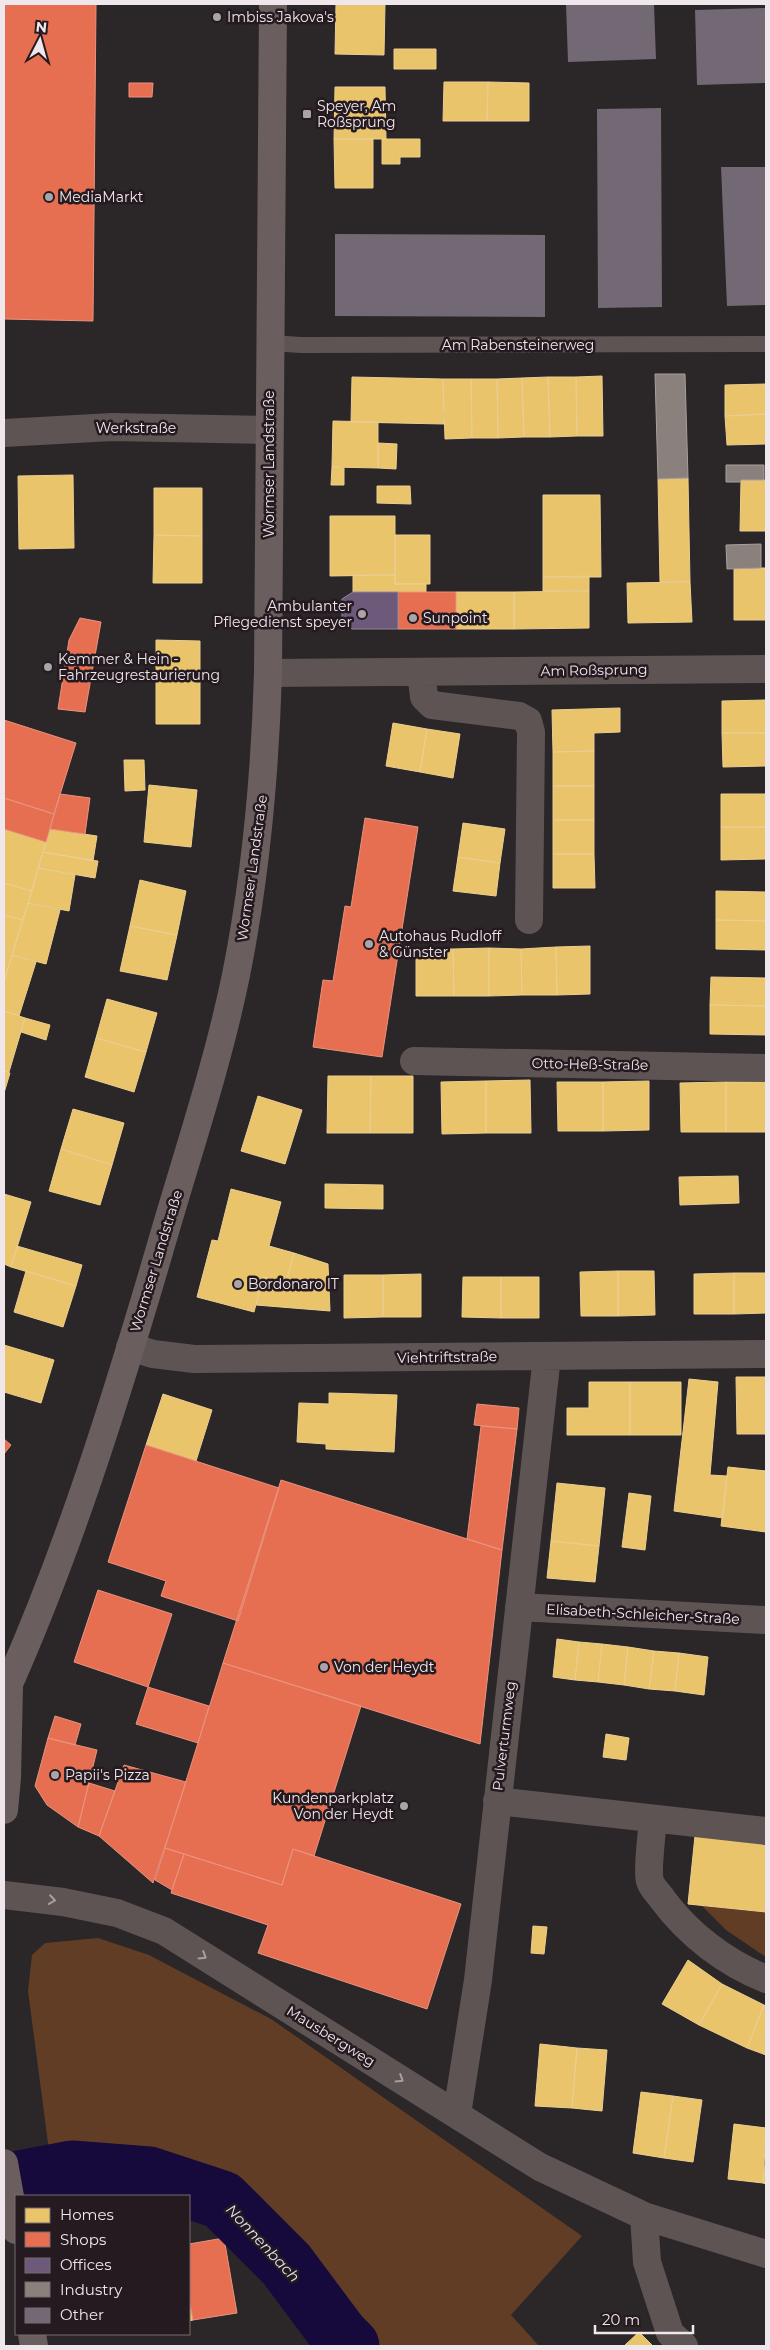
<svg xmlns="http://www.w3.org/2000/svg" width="770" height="2350" font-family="Montserrat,sans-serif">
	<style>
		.green { fill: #623d25 }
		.homes { fill: #e9c46a; stroke: #ebce91 }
		.shops { fill: #e76f51; stroke: #e9937f }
		.offices { fill: #6d597a; stroke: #94849c }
		.industry { fill: #8a817c; stroke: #a8a09d }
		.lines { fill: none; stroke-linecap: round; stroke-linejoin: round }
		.river { stroke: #160a3c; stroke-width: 59 }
		.building { fill: #736975 }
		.lane { stroke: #5e5454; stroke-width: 16 }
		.street { stroke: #5e5454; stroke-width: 28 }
		.secondary { stroke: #6b5e5e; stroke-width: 28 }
		.oneway { stroke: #a69ea0 }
		.poi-dot { fill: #aaa3a7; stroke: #241a1f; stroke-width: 2 }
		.labels { text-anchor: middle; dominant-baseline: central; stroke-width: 5; stroke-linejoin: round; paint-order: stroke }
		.poi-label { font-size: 14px; fill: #efe7eb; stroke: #241a1f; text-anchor: start }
		.street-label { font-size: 14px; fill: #efe7eb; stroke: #241a1f }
		.water-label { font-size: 15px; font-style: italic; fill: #e0e1f4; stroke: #241a1f }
	</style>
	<rect width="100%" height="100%" fill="#2b2628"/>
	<path class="green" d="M701,1905L766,1912V1957L726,1930Z
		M98,1938L149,1955L271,2019L582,2236L511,2315L539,2346H323L247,2248L226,2227L189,2212V2196H55L28,1991L32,1955L45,1943Z"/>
	<path class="homes" d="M336,4H385L384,55L335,54Z
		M394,49H436V69H394Z
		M444,82H488L487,121H443Z
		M488,82L529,83V121H487Z
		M335,87H385L386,139H334Z
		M334,139H373V188H335Z
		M382,139H420V157H400V164H382Z
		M602,376L603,436H577L576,377Z
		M352,377L443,379L444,424L351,422Z
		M548,377H576L577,436L550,437Z
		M548,377L550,437H524L522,378Z
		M522,378L524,437L498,438L497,379Z
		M443,379H471L472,438L445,439Z
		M471,379H497L498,438H472Z
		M766,384V414L725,416V385Z
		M766,414V444L727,445L725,416Z
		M333,421L378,422V468L332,467Z
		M378,443L397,444L396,469L378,468Z
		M332,467L344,468V485H331Z
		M73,475L74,548L19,549L18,476Z
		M688,478L690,582H660L658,479Z
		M741,480H766V531H740Z
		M377,486H410L411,504L377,503Z
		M154,488H202V536L154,535Z
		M543,495H600L601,577H543Z
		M330,516H395V575L330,576Z
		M154,535L202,536V583H153Z
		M395,535H430V584H395Z
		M761,568H766V620H734V569Z
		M353,575H395V584H426V592H353Z
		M589,576V591H543V577Z
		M690,582L692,622L628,623L627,583Z
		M589,591V628L514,629V592Z
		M456,592H514V629H456Z
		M156,640L200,641V724H156Z
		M766,700V733H722V701Z
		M620,708V732L594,733V751L553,752L552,710Z
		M393,723L427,729L420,772L386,766Z
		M427,729L460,734L453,778L420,772Z
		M722,733H766V766L723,767Z
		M594,751V786H553V752Z
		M124,760H144L145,790L125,791Z
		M149,785L197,790L191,847L144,842Z
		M553,786H594V820H553Z
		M721,794H766V827H721Z
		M553,820H594V854H553Z
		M463,823L505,829L500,863L458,857Z
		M721,827H766V859L721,860Z
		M4,829L46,842L32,891L4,883Z
		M50,829L97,836L93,861L43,852Z
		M43,852L98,861L95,878L38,868Z
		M553,854H594L595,888H553Z
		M458,857L500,863L496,896L453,891Z
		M38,868L75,875L69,911L28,903Z
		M140,880L186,891L177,935L130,926Z
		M4,883L32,891L23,920L4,915Z
		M716,891L766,892V921L716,920Z
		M28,903L60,910L46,964L12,955Z
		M4,915L23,920L4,982Z
		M716,920L766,921V950L716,949Z
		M130,926L177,935L167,980L120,971Z
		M590,946V994L557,995L556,947Z
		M556,947L557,995H522L521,949Z
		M489,948L521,949L522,995L489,996Z
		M489,948V996H454L453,949Z
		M416,949H453L454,996H416Z
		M12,955L36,962L19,1016L4,1011V982Z
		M711,977L766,978V1006L710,1005Z
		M107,999L157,1013L146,1052L96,1038Z
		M710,1005L766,1006V1035L710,1034Z
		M4,1011L25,1018L9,1072L4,1071Z
		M25,1018L50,1025L46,1040L21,1032Z
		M96,1038L146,1052L134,1092L85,1077Z
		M4,1071L10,1073L4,1093Z
		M328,1076H371L370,1133H327Z
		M371,1076H413V1133H370Z
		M530,1080L531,1133H486V1081Z
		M486,1081V1133L442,1134L441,1082Z
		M649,1081V1130L603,1131V1082Z
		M557,1082H603V1131H558Z
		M726,1082V1132H681L680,1083Z
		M726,1082H766V1132H726Z
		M258,1096L302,1110L285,1164L241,1151Z
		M73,1109L124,1123L112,1165L61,1149Z
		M61,1149L112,1165L100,1205L49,1191Z
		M738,1176L739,1203L680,1205L679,1177Z
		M325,1184L383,1185V1209L325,1208Z
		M231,1189L281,1202L269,1246L294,1253L286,1283L263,1277L254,1312L197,1297L212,1240L218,1241Z
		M4,1194L31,1202L11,1267L4,1264Z
		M17,1246L82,1265L76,1286L11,1267Z
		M294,1253L328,1264L330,1311L256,1305L263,1277L286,1283Z
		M26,1271L76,1286L63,1327L14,1312Z
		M618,1271V1316H581L580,1272Z
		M618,1271H654L655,1315L618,1316Z
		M734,1273V1314H694V1274Z
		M734,1273H766V1313L734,1314Z
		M421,1274V1317H383V1275Z
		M344,1275H383V1317L344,1318Z
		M463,1277H501V1318L462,1317Z
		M501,1277H539V1318H501Z
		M4,1345L54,1360L41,1403L4,1392Z
		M736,1377H766V1434H737Z
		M689,1379L718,1382L710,1475L727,1476L723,1518L674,1511Z
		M589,1382H630V1435H567V1408H589Z
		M630,1382H681V1435H630Z
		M329,1393L397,1395L394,1452L326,1449V1444L297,1442L299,1403L329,1404Z
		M163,1394L212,1410L196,1461L146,1445Z
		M728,1467L766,1471V1532L721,1526Z
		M557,1483L605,1488L599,1546L551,1541Z
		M629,1493L651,1496L645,1550L622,1547Z
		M551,1541L599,1546L595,1582L547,1578Z
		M557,1639L579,1642L575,1680L553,1677Z
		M579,1642L602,1644L598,1682L575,1680Z
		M602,1644L628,1647L624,1685L598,1682Z
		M628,1647L654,1651L649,1689L624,1685Z
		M654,1651L679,1653L675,1691L649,1689Z
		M679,1653L708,1657L704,1695L675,1691Z
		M606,1734L629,1738L626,1760L603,1757Z
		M696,1826L766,1834V1912L688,1904Z
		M533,1926L547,1927L544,1954L531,1953Z
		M688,1960L722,1984L699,2025L662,2004Z
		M722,1984L764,2005L747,2048L699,2025Z
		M764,2005L766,2006V2055L747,2048Z
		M540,2044L577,2048L572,2108L535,2106Z
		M577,2048L607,2050L602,2111L572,2108Z
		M641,2092L673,2096L664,2158L633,2153Z
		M673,2096L702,2100L693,2162L664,2158Z
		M734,2124L766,2128L763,2183L728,2179Z
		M766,2155V2184L763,2183Z
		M189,2298L193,2320L189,2321Z
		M639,2332L653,2346H624Z"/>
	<path class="shops" d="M4,4H96L93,321L4,319Z
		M129,83H153L152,97H129Z
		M398,592H456V629H398Z
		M80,618L101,622L85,712L58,709L69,640Z
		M4,720L76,743L54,814L4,798Z
		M60,794L90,798L85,834L50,829Z
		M4,798L54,814L46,842L4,829Z
		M365,818L418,827L382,1057L313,1047L323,980L333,981L345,906L351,907Z
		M477,1404L519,1408L517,1429L474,1425Z
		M481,1426L517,1429L502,1550L467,1539Z
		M4,1439L11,1445L4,1454Z
		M146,1445L279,1488L238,1621L161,1596L166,1581L108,1562Z
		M281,1480L502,1550L480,1744L223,1663Z
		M98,1590L172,1614L148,1687L74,1662Z
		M223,1663L361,1706L314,1856L293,1849L282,1885L165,1848Z
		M148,1687L209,1706L198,1743L136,1724Z
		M55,1716L81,1724L75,1745L48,1738Z
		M48,1738L97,1750L78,1827L47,1805L35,1786Z
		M124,1765L186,1782L153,1883L99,1836Z
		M89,1783L115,1791L99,1836L78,1827Z
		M165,1848L184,1854L172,1890L155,1880Z
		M293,1849L461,1904L427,2009L258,1953L268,1925L171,1893L184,1854L282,1885Z
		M224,2238L237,2313L193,2320L189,2298V2244Z"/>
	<path class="offices" d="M353,592H398V629H352L342,621V599Z"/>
	<path class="industry" d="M655,374H685L688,478L658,479Z
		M726,465H764V480H741L740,482H726Z
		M761,544V568L727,569L726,545Z"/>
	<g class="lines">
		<path class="river" d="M4,2183L72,2170L149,2176L222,2200L286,2264L339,2335L350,2346"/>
	</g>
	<path class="building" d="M566,4H654L656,59L568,62Z
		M766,8V83L697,85L695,10Z
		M661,108L662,307L598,308L597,109Z
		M721,167H766V305L727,306Z
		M335,234L545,235V317L335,316Z"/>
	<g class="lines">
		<path class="lane" d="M270,343L301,345L766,344"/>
		<path class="street" d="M4,433L112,427L269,430
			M421,672L424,697L432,705L519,716L528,721L531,732L529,920
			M268,673L766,669
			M414,1061L766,1068
			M130,1347L153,1354L194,1359L766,1354
			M519,1607L766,1620
			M497,1801L766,1831
			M653,1819C652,1832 647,1871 650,1881C652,1888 659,1894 663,1900C689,1935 726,1963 766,1979
			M4,1895L63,1902L117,1913L164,1931L540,2167L644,2216L766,2254
			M457,2114L478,1980L547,1356
			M644,2216L647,2262L670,2333L684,2346"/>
		<path class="secondary" d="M4,1695C68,1553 115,1402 159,1252C185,1161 217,1068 236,975C256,875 265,775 268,673L273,4
			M4,1810L7,1778L9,1685
			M4,2163L16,2230
			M32,2334L34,2346"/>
	</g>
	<defs><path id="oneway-chevron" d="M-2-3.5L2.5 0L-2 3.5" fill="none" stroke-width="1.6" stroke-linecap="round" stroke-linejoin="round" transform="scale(1.25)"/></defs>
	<g class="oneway">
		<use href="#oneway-chevron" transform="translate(52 1900) rotate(8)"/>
		<use href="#oneway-chevron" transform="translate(203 1956) rotate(32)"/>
		<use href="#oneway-chevron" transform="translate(400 2079) rotate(32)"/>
	</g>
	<g class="poi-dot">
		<circle cx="217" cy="17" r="5"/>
		<rect x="302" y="109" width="10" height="10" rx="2.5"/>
		<circle cx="49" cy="197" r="5"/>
		<circle cx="362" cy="614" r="5"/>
		<circle cx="413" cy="618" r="5"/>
		<circle cx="48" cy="667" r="5"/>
		<circle cx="369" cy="944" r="5"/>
		<circle cx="238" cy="1284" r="5"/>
		<circle cx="324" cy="1667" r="5"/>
		<circle cx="55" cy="1775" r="5"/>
		<circle cx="404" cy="1806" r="5"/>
	</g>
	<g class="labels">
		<g class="poi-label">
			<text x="227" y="17">Imbiss Jakova's</text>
			<text x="317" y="106">Speyer, Am<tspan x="317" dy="16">Roßsprung</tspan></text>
			<text x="59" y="197">MediaMarkt</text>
			<text x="352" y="606" text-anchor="end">Ambulanter<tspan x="352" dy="16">Pflegedienst speyer</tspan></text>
			<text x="423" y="618">Sunpoint</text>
			<text x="58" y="659">Kemmer &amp; Hein -<tspan x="58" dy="16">Fahrzeugrestaurierung</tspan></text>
			<text x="379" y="936">Autohaus Rudloff<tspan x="379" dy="16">&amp; Günster</tspan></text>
			<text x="248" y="1284">Bordonaro IT</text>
			<text x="334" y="1667">Von der Heydt</text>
			<text x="65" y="1775">Papii's Pizza</text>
			<text x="394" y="1798" text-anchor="end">Kundenparkplatz<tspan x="394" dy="16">Von der Heydt</tspan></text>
		</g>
		<g class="street-label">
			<text x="518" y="345">Am Rabensteinerweg</text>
			<text x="136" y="428">Werkstraße</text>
			<text transform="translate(269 464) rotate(-90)">Wormser Landstraße</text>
			<text transform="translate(594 670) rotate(-1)">Am Roßsprung</text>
			<text transform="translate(252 868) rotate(-82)">Wormser Landstraße</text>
			<text transform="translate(590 1064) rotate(1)">Otto-Heß-Straße</text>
			<text transform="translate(156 1261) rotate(-73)">Wormser Landstraße</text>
			<text transform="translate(447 1357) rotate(-1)">Viehtriftstraße</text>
			<text transform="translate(643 1614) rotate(3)">Elisabeth-Schleicher-Straße</text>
			<text transform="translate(504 1736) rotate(-83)">Pulverturmweg</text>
			<text transform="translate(331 2036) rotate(32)">Mausbergweg</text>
		</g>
		<g class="water-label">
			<text transform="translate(263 2243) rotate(47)">Nonnenbach</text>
		</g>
	</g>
	<rect width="770" height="2350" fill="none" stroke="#efe7eb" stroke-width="10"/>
	<rect x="15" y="2195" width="175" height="140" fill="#241a1f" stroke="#756c71"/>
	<rect x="25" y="2208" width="25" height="15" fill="#e9c46a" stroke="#756c71"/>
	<text x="60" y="2220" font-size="15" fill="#efe7eb">Homes</text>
	<rect x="25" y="2232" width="25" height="15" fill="#e76f51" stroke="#756c71"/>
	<text x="60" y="2245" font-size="15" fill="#efe7eb">Shops</text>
	<rect x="25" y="2258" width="25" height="15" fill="#6d597a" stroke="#756c71"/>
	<text x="60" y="2270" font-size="15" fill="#efe7eb">Offices</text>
	<rect x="25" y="2282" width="25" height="15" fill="#8a817c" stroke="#756c71"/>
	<text x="60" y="2295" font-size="15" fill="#efe7eb">Industry</text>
	<rect x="25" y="2308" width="25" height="15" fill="#736975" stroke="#756c71"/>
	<text x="60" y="2320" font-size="15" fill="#efe7eb">Other</text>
	<g transform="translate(40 40) rotate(6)" stroke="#241a1f" stroke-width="4" paint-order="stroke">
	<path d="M0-4L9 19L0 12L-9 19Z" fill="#efe7eb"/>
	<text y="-8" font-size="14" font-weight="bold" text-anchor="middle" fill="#efe7eb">N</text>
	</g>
	<path d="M595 2325v8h98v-8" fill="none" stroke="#efe7eb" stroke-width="2.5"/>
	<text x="602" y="2325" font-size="15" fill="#efe7eb" stroke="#241a1f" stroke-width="4" paint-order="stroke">20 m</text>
</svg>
